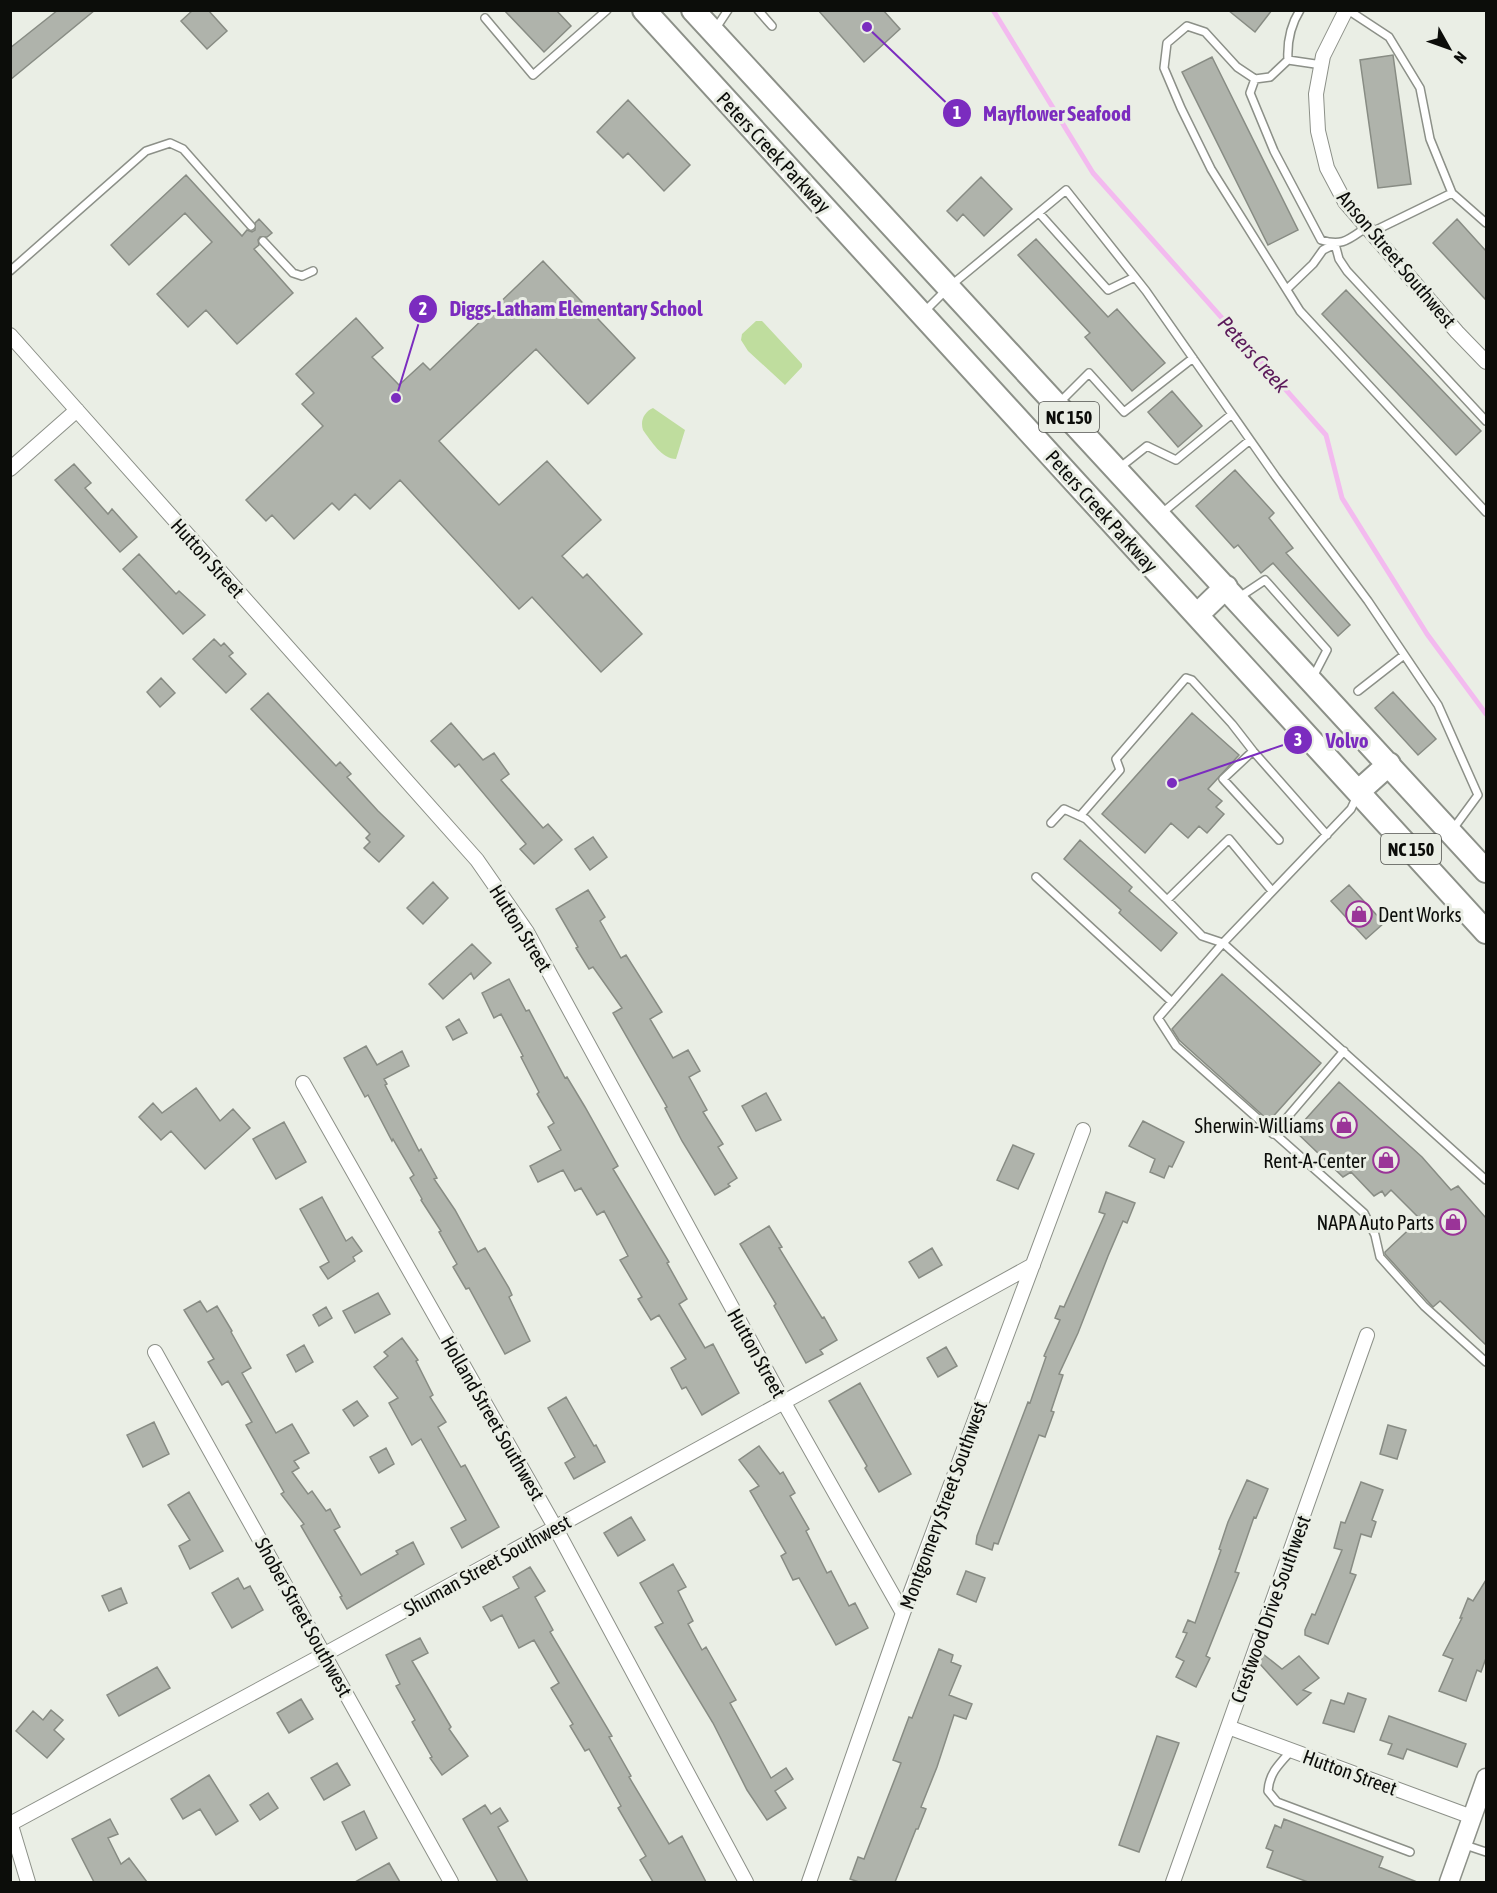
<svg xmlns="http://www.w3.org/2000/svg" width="1497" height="1893" font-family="'Asap Condensed',sans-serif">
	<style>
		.green { fill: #bfdd9e }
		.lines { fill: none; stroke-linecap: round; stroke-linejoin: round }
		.stream { stroke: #f3baef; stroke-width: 5 }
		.building { fill: #afb3ab; stroke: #888c84; stroke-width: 1.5 }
		.service-casing { stroke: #8c9088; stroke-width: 10 }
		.minor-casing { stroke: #8c9088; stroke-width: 16 }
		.tertiary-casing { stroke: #8c9088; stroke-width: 21 }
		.primary-casing { stroke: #8c9088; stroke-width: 26 }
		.service { stroke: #fff; stroke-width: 7 }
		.minor { stroke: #fff; stroke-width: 14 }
		.tertiary { stroke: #fff; stroke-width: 18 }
		.primary { stroke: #fff; stroke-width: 22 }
		.labels { text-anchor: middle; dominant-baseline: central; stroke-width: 6; stroke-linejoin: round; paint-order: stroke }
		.shield { fill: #eaeee5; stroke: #4f504c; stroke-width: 1.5 }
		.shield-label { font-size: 18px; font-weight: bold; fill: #0c0d0a }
		.street-label { font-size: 20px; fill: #0c0d0a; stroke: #eaeee5 }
		.poi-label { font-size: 20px; fill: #0c0d0a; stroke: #eaeee5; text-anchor: end }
		.water-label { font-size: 21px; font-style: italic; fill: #5b1a5a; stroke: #eaeee5 }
		.leader { fill: none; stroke: #7b2cbf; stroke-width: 2 }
		.callout-dot { fill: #7b2cbf; stroke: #eaeee5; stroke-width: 2 }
		.mark-label { font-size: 18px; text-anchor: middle; font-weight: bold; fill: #fff }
		.callout-label { font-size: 21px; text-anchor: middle; font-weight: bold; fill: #7b2cbf; stroke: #eaeee5; stroke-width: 6; stroke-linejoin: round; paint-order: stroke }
	</style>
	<rect width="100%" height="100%" fill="#eaeee5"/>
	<path class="green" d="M756,321H762L764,323L802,364V367L785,385L748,351L741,340L742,334Z
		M653,408L685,430L676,459C662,459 651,441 643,430C640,421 644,412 653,408Z"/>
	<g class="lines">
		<path class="stream" d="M993,10L1093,173L1326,435L1342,498L1427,634L1486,714"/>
	</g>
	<path class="building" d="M58,10H95L10,80V48Z
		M193,10H208L227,31L207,49L181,21Z
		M504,10H556L571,26L544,52Z
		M818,10H883L900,29L864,62Z
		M1228,10H1272L1255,32Z
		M1393,55L1411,184L1378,188L1360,60Z
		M1212,57L1298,230L1268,245L1182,72Z
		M628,100L690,165L664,191L628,153L623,158L597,132Z
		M186,175L242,236L247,230L252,232L255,230V223L259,219L272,233L267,237H260L258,240L259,245L254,249L293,293L237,344L206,310L188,327L157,294L212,242L185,213L129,265L111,245Z
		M981,177L1012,209L984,236L963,214L957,221L947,211Z
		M1457,219L1486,251V300L1433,243Z
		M1036,239L1108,317L1117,309L1165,363L1132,391L1085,337L1090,333L1018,255Z
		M543,261L635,358L588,404L536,349L439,441L499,505L547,461L601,520L562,556L583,578L587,574L642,634L601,672L532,597L519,609L400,480L370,509L355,494L339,510L332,503L294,539L272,515L266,521L246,500L323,426L302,404L314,393L296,374L356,318L383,348L372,357L399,385L423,363L430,370Z
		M1346,290L1481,431L1456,455L1322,314Z
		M1172,391L1202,426L1178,447L1148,412Z
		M74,464L91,483L85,488L108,514L112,509L137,537L120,552L55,480Z
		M1235,470L1274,513L1269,518L1293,548L1286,553L1350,625L1338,636L1273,563L1261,573L1238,545L1234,548L1196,506Z
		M139,554L176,594L179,591L205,615L183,634L123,569Z
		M214,639L221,646L224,643L233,653L229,656L246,674L226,693L193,659Z
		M161,678L175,693L160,707L147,692Z
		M1393,692L1436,739L1418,755L1375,708Z
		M268,693L336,766L340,762L351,774L347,777L378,811L404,836L379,862L364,848L370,842L366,838L370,834L251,709Z
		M1192,713L1239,755L1208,789L1222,801L1216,807L1224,814L1207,833L1199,826L1188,838L1171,823L1145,853L1102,814Z
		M451,723L483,760L494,753L509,774L501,780L543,828L548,824L562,840L534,864L520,849L526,844L459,764L455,767L431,741Z
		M593,837L607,857L590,870L575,849Z
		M1080,840L1132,887L1129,891L1177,933L1161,951L1119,913L1121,910L1064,859Z
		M433,882L448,898L423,924L407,908Z
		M1349,885L1384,923L1366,939L1331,901Z
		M588,890L605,917L600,921L621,958L626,955L662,1012L650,1019L673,1058L688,1050L700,1071L689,1077L707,1110L703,1112L723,1144L718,1147L737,1178L728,1184L730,1186L715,1195L682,1141L665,1108L667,1107L613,1013L622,1008L593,967L589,969L576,948L578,947L556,909Z
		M472,944L491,963L474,979L471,973L443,999L429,984Z
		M1222,974L1321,1063L1269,1121L1179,1040L1172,1029Z
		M509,979L526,1011L529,1010L565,1078L567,1077L585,1107L618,1166L613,1169L669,1262L667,1263L687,1299L679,1304L705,1348L713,1344L739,1393L702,1415L686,1387L682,1389L671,1368L686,1359L659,1315L651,1320L638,1299L642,1297L620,1260L628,1256L604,1211L597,1215L581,1188L575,1191L563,1170L538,1182L530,1166L561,1150L548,1127L554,1123L537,1094L539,1092L521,1057L523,1056L501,1014L494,1018L482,993Z
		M459,1019L467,1033L453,1040L446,1027Z
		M366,1046L377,1065L402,1051L409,1066L384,1079L387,1084L385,1085L419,1151L421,1149L437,1178L434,1179L455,1210L478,1252L485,1248L509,1288L512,1295L509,1297L530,1341L505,1354L469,1288L466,1289L453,1267L457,1264L439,1232L441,1231L421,1200L422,1199L410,1178L414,1175L393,1139L392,1141L368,1095L365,1097L344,1058Z
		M1339,1082L1422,1157L1451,1190L1458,1186L1486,1218V1345L1440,1301L1433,1307L1385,1254V1252L1420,1219L1391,1190L1385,1196L1382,1191L1374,1196L1351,1172L1343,1177L1295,1131Z
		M196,1088L220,1121L233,1109L250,1128L205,1169L171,1131L161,1140L139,1117L153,1103L162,1113Z
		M766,1093L781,1120L756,1131L742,1106Z
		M1143,1121L1184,1142L1172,1167L1169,1166L1164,1178L1150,1172L1155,1159L1129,1146Z
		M284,1122L306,1162L276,1179L253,1139Z
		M1013,1145L1034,1154L1018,1189L997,1180Z
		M1106,1192L1135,1203L1127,1223L1123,1221L1108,1256L1078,1333L1059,1374L1063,1375L1051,1411L1054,1412L1045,1437L1039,1435L998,1544L994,1543L992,1550L976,1544L977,1536L1028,1402L1030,1403L1046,1357L1044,1356L1060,1320L1055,1318L1060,1306L1064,1307L1105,1214L1099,1212Z
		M322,1197L346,1241L352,1237L362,1251L353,1257L355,1261L328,1279L320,1267L329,1262L300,1209Z
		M769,1226L782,1247L779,1248L822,1318L824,1317L837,1340L820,1350L823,1354L806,1363L774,1306L776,1304L740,1244Z
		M932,1248L942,1265L919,1278L909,1262Z
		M378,1293L390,1314L355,1333L343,1311Z
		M200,1301L207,1312L217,1306L232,1331L231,1332L251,1368L242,1373L276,1433L292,1424L309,1453L294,1461L299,1468L292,1472L308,1494L312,1491L326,1511L330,1509L340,1527L334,1530L361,1575L398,1554L396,1551L413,1542L424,1564L347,1609L340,1597L342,1596L301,1526L304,1524L281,1494L284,1492L246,1425L252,1422L228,1381L222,1385L208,1362L214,1359L184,1310Z
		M326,1307L332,1318L319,1326L313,1315Z
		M402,1338L418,1360L416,1361L433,1395L430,1397L446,1422L438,1427L461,1467L465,1465L499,1527L462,1548L451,1528L466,1520L421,1439L412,1445L389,1403L398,1398L374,1367L388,1356L384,1352Z
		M304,1345L313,1362L296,1372L287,1355Z
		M946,1347L957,1366L938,1377L927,1358Z
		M860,1383L911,1474L879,1492L865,1468L867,1466L829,1401Z
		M566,1397L594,1446L596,1445L605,1462L574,1479L565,1463L575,1457L548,1408Z
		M357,1401L368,1416L354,1426L343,1410Z
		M154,1422L169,1454L143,1467L127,1435Z
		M1388,1425L1406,1430L1397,1459L1380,1454Z
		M759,1446L780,1474L783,1472L795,1493L790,1496L809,1529L806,1531L827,1573L831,1571L849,1606L855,1603L868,1628L836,1645L799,1578L793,1580L781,1556L786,1553L750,1491L759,1486L739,1460Z
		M386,1448L394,1464L379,1473L370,1457Z
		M1247,1480L1268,1489L1256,1518L1254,1517L1235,1572L1239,1573L1206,1656L1210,1658L1196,1687L1176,1677L1184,1661L1176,1657L1187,1633L1183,1632L1188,1620L1195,1623L1221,1550L1219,1549L1228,1522Z
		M1361,1482L1383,1490L1372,1520L1376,1522L1371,1537L1361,1534L1350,1573L1356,1575L1328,1644L1305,1635V1630L1312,1614L1315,1615L1342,1550L1334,1548L1341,1522L1345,1523Z
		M189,1492L223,1551L190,1569L179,1546L190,1540L168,1505Z
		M631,1517L645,1540L618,1556L604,1533Z
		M673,1564L686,1587L678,1591L693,1621L688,1624L702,1650L706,1647L736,1700L730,1703L771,1778L786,1768L793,1779L775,1791L786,1808L767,1820L747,1790L713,1723L655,1627L663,1623L640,1583Z
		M530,1567L545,1591L535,1597L553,1630L550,1632L612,1736L609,1737L631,1776L629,1777L669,1844L682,1836L706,1882H653L640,1860L646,1856L618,1808L621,1806L589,1749L585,1751L570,1726L573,1724L551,1688L559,1683L534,1640L519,1648L502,1615L491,1621L483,1607L519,1588L513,1577Z
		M966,1571L985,1578L976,1602L957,1594Z
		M238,1578L244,1589L250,1586L263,1610L232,1628L212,1593Z
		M1486,1580V1658L1481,1672L1477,1670L1466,1701L1439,1691L1453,1659L1443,1655L1462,1618H1460L1468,1598L1473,1601Z
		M121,1588L127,1603L109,1611L102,1596Z
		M420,1638L428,1653L412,1661L451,1727L449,1729L468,1756L442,1775L430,1758L432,1757L412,1722L415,1720L396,1686L400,1684L386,1655Z
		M939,1649L953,1655L951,1662L961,1666L949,1695L972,1704L966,1719L954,1715L937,1767L921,1807L926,1809L918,1829H916L895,1882H859L850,1879L858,1857L864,1859L901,1763L893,1760L909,1717L912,1718Z
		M1263,1654L1282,1669L1299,1656L1319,1678L1303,1690L1311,1693L1297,1705L1260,1664Z
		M157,1667L170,1688L119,1716L107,1695Z
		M1348,1693L1366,1699L1354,1732L1323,1723L1331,1700L1344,1704Z
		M301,1699L313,1719L289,1733L277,1713Z
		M51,1710L63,1720L54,1730L64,1739L47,1758L16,1731L33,1711L43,1720Z
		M1389,1716L1466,1744L1457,1767L1407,1749L1403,1759L1388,1754L1392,1744L1380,1740Z
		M1157,1736L1179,1743L1139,1852L1119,1845Z
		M337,1763L350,1785L324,1800L311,1778Z
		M209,1775L238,1821L216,1835L200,1809L183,1819L171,1799Z
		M268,1793L278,1808L260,1820L250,1805Z
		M485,1805L491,1814L500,1808L508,1821L498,1827L528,1882H498L463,1819Z
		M364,1811L377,1838L356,1850L342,1822Z
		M110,1819L118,1834L108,1838L121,1864L129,1858L147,1882H94L72,1839Z
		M1284,1819L1383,1857L1379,1867L1417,1882H1308L1267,1867L1273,1851L1266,1848L1275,1825L1281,1828Z
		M389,1863L400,1882H355Z"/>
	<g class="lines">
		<g class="service-casing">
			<path id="service" d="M758,10L772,26
				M1348,10L1389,37L1420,88L1430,139L1452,193L1486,223
				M485,18L533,75L607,10
				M716,28L728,10
				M1288,60C1287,42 1290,26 1300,10
				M1322,65L1288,60L1270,77L1255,79L1237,67L1205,32L1187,26L1167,43L1164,68L1181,108L1211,169L1300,311L1486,512
				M1255,79L1250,93L1274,151L1321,240C1343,247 1349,239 1367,227
				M1039,213L1108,290L1135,277
				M1372,232L1452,193
				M263,241L293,273L302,276L313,271
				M10,271L146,151L170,143L183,149L251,226
				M1287,289L1313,264L1323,250L1335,244L1339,259L1347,271L1486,421
				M924,312L949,287L1066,190L1146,291L1276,477L1368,601L1438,705L1478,795L1453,829
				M1058,404L1089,373L1124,412L1193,358
				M1118,469L1147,446L1176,460L1232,414
				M1162,513L1250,440
				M1238,598L1265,580L1327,650L1313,677
				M1358,691L1404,655
				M1357,796L1351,809L1223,943L1486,1180
				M1080,816L1120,770L1116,759L1186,678L1192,680L1232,724L1253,751
				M1051,823L1064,809L1086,819L1167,900
				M1279,840L1223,779L1253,751L1327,835
				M1036,877L1172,1002
				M1272,891L1229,839L1167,900L1202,936L1223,943L1158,1018L1176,1046L1364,1213L1375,1235L1380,1257L1424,1306L1486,1362
				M1273,1134L1344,1051
				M1292,1750C1280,1763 1269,1773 1268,1791L1277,1802L1410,1852
				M1465,1845L1486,1852"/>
		</g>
		<g class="minor-casing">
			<path id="minor" d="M1346,10L1323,56L1316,94L1318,131L1327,168L1345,202L1457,332L1486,362
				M10,335L477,860L527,932L783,1401L903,1613
				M10,469L77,410
				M303,1083L555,1527L746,1882
				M155,1352L451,1882
				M1228,1727L1472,1817
				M10,1822L28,1882
				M10,1824L325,1654L1033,1265
				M809,1882L903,1613L1083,1130
				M1173,1882L1367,1335"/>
		</g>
		<g class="tertiary-casing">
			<path id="tertiary" d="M1449,1882L1486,1778"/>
		</g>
		<g class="primary-casing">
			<path id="primary" d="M644,10L1486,932
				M693,10L1486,871
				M1197,615L1226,587
				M1359,791L1389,764"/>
		</g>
		<use href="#service" class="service"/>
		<use href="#minor" class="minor"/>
		<use href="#tertiary" class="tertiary"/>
		<use href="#primary" class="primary"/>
	</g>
	<defs>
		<g id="shop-ring" transform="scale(1.35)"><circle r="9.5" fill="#eaeee5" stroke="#9a3498" stroke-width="1.5"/><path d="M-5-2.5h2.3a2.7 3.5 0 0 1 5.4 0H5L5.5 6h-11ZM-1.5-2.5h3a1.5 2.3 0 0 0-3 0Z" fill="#9a3498"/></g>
	</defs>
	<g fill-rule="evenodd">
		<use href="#shop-ring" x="1359" y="914"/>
		<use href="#shop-ring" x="1344" y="1125"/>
		<use href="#shop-ring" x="1386" y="1160"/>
		<use href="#shop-ring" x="1453" y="1222"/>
	</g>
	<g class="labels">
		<g class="shield">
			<rect x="1039" y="402" width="60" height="30" rx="4.5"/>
			<rect x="1381" y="834" width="60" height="30" rx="4.5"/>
		</g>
		<g class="shield-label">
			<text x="1069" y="417">NC 150</text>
			<text x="1411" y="849">NC 150</text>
		</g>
		<g class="street-label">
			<text transform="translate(774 152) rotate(47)">Peters Creek Parkway</text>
			<text transform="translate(1397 259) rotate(50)">Anson Street Southwest</text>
			<text transform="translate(1102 511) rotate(48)">Peters Creek Parkway</text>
			<text transform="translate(208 558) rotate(48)">Hutton Street</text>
			<text transform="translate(521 928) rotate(58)">Hutton Street</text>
			<text transform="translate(757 1353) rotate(61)">Hutton Street</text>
			<text transform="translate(493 1418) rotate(60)">Holland Street Southwest</text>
			<text transform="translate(943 1505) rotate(-70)">Montgomery Street Southwest</text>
			<text transform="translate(487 1565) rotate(-29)">Shuman Street Southwest</text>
			<text transform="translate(1270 1609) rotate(-70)">Crestwood Drive Southwest</text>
			<text transform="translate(304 1617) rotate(61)">Shober Street Southwest</text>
			<text transform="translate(1350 1772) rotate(20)">Hutton Street</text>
		</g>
		<g class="poi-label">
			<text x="1378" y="914" text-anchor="start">Dent Works</text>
			<text x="1324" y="1125">Sherwin-Williams</text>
			<text x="1366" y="1160">Rent-A-Center</text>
			<text x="1434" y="1222">NAPA Auto Parts</text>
		</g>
		<g class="water-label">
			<text transform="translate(1254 354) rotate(48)">Peters Creek</text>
		</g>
	</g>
	<path class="leader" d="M867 27L957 113M396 398L423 309M1172 783L1298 740"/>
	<g class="callout-dot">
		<circle cx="867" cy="27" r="6"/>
		<circle cx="396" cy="398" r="6"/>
		<circle cx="1172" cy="783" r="6"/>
		<circle cx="957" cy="113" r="15"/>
		<circle cx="423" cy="309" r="15"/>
		<circle cx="1298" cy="740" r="15"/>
	</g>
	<g class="mark-label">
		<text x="957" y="119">1</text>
		<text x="423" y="315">2</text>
		<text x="1298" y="746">3</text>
	</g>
	<g class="callout-label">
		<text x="1057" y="121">Mayflower Seafood</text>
		<text x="576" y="316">Diggs-Latham Elementary School</text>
		<text x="1347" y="748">Volvo</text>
	</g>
	<rect width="1497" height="1893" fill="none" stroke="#0c0d0a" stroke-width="24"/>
	<g transform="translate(1449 48) rotate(130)" stroke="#eaeee5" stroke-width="4.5" paint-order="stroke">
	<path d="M0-4.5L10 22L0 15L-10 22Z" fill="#0c0d0a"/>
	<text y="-9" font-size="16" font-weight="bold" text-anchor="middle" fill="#0c0d0a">N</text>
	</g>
</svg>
